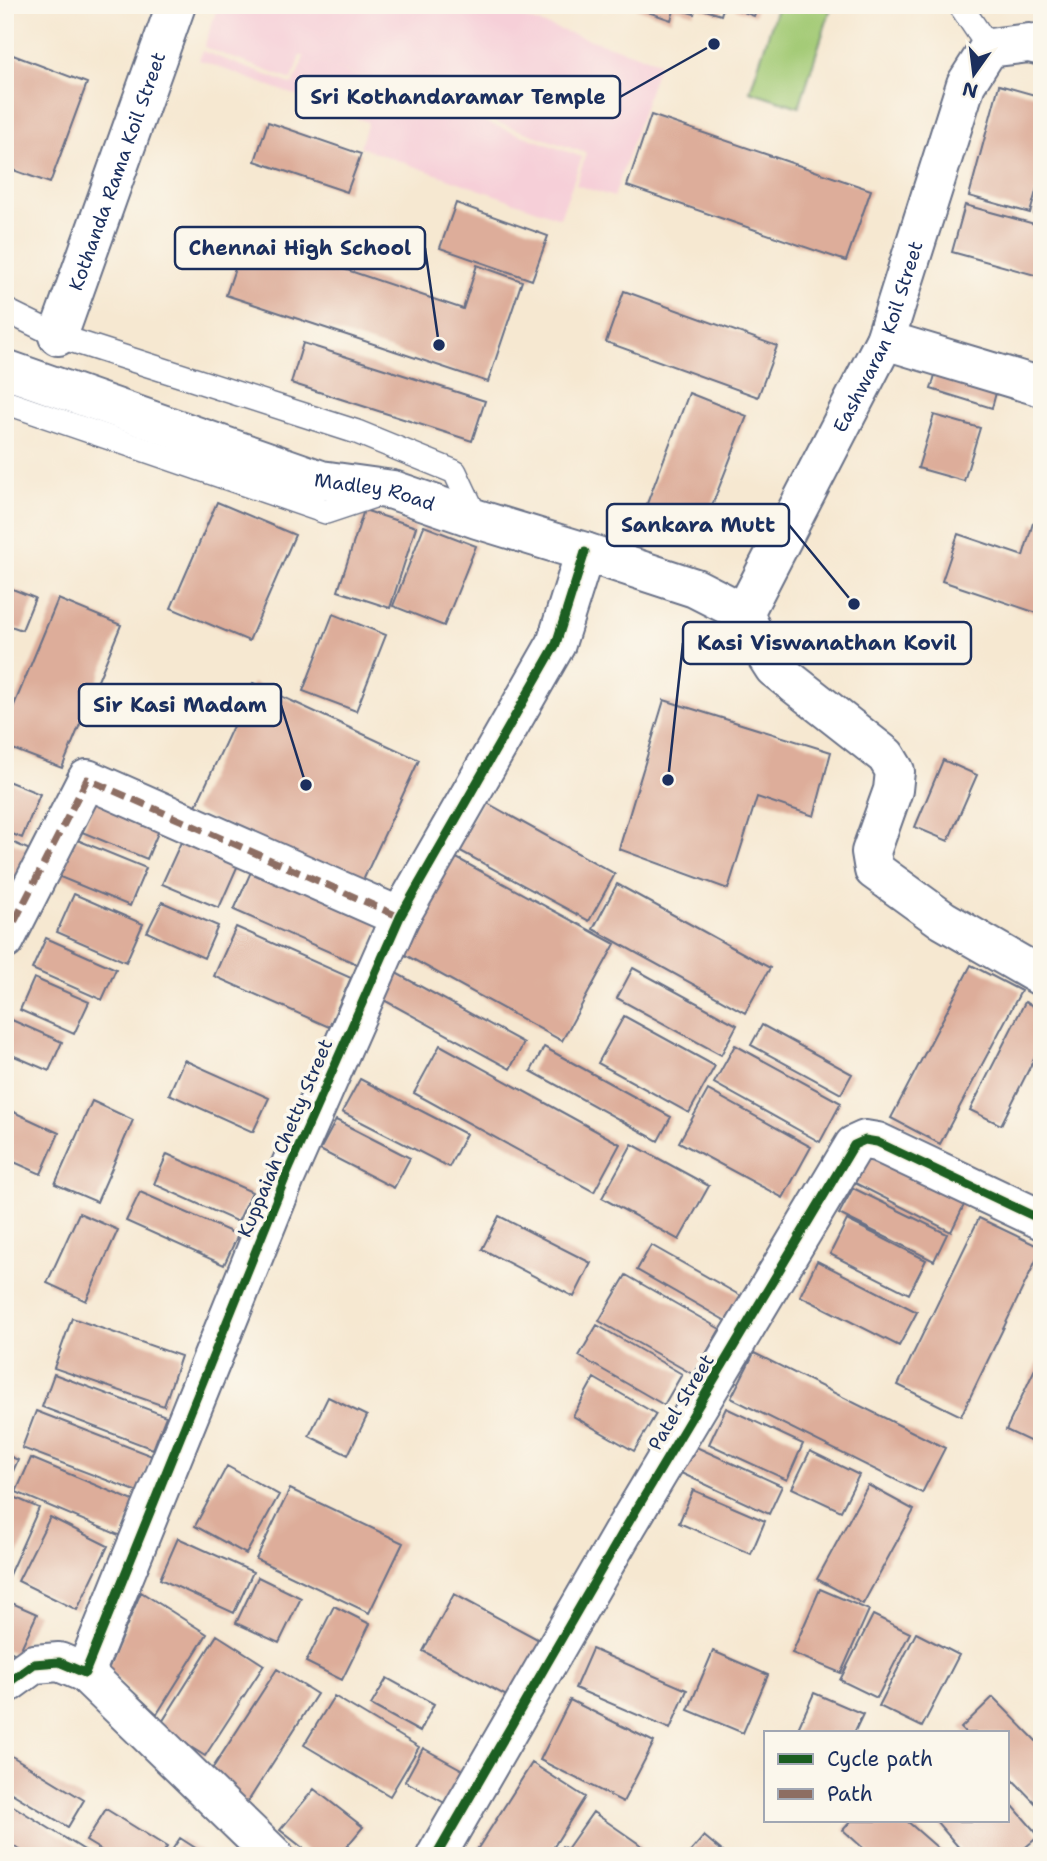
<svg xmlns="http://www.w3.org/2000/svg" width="1047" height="1861" font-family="'Shantell Sans',sans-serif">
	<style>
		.built { fill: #f6cfd8 }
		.green { fill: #a4cb77; stroke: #607d6a; stroke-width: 2 }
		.building { fill: #ddad9a }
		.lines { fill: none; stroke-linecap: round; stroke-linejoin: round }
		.service-casing { stroke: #687086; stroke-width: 26 }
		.minor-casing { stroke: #687086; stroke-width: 42 }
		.tertiary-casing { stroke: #687086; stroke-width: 42 }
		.service { stroke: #fff; stroke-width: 23 }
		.minor { stroke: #fff; stroke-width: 38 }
		.tertiary { stroke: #fff; stroke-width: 38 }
		.quiet { stroke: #8d6e63; stroke-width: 7; stroke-dasharray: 14 7; stroke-linecap: butt }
		.cycleway-casing { stroke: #fbf7ec; stroke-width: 13 }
		.cycleway { stroke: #1b5e20; stroke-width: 9 }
		.labels { text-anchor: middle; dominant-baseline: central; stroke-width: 7; stroke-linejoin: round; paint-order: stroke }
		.street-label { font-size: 19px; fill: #1b2f5e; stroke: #fbf7ec }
		.leader { fill: none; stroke: #1b2f5e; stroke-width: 2.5 }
		.callout-dot { fill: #1b2f5e; stroke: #fbf7ec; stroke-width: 2.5 }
		.callout { fill: #fbf7ec; stroke: #1b2f5e; stroke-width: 2.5 }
		.callout-label { font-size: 21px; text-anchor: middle; font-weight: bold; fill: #1b2f5e }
	</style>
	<rect width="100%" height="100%" fill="#fbf7ec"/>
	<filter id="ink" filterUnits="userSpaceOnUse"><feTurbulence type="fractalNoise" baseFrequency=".0143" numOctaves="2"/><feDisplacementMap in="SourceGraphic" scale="14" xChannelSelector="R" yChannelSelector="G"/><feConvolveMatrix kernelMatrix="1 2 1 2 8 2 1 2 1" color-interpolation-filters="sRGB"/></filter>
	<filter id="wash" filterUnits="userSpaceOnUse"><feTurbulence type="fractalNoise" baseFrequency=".00686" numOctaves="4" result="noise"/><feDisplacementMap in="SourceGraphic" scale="28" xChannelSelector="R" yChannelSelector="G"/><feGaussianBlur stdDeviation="1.57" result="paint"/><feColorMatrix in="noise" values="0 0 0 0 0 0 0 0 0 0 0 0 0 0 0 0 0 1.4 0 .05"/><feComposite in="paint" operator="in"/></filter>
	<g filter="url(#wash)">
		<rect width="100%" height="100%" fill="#f6e8d1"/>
		<path class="built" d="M218,5H433L445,9L446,5H484L659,62L614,197L576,185L586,153L314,60L582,157L560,218L360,147L368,122L199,60L202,51L293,85L304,57L300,55L292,80L204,47Z"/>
		<path class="green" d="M778,5H832L799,107L750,91Z"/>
		<g id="blocks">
			<path class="building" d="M507,5H534L531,14Z
				M637,5H724L721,15L696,7L694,14L675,8L671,20L636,8Z
				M725,5H758L754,16Z
				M5,52L87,83L50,183L5,167Z
				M999,85L1042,97V170L1030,213L969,196Z
				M651,115L871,190L846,261L627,186Z
				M268,122L361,154L347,192L255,161Z
				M1042,188V217L1034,215Z
				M456,203L548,236L532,280L440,248Z
				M965,205L1042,226V277L952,252Z
				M246,236L463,309L477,265L522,281L488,382L226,295Z
				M624,291L777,346L758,397L606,342Z
				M303,343L485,401L472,441L291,383Z
				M937,368L998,385L992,408L931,389Z
				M689,393L747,416L702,531L645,509Z
				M934,415L980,428L964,481L918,468Z
				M217,502L295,535L249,641L171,608Z
				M364,510L416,527L390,608L338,591Z
				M1033,523L1042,526V599L1037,613L942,581L958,534L1023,556Z
				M424,526L476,546L444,626L393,606Z
				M5,586L35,598L22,630L5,624Z
				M58,599L121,625L62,768L5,746V727Z
				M333,614L386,635L356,711L303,691Z
				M253,683L419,760L360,887L194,810Z
				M664,700L831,752L814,816L757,797L728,889L619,849Z
				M943,760L977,775L948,841L915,827Z
				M5,780L40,794L22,838L5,831Z
				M97,796L162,823L147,859L82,832Z
				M482,800L615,874L589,921L455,848Z
				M186,831L242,856L219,908L162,884Z
				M5,839L30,850L13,891L5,888Z
				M75,839L146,868L130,906L60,877Z
				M451,855L615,944L562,1041L398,951Z
				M254,865L379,921L359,965L234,910Z
				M617,884L770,968L745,1013L593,929Z
				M74,894L143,924L126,962L57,932Z
				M162,902L218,926L204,958L147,932Z
				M236,927L351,978L329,1027L214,976Z
				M46,938L116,969L102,1000L32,969Z
				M971,965L1021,991L940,1144L891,1118Z
				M633,968L737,1025L721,1055L617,998Z
				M396,973L524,1043L510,1069L382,999Z
				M34,978L89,1002L74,1034L20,1010Z
				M1025,1002L1042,1010V1043L1001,1125L970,1110Z
				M624,1016L715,1066L689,1113L598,1063Z
				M5,1017L62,1042L49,1071L5,1052Z
				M762,1025L852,1074L841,1094L751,1045Z
				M440,1045L620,1144L594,1192L414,1093Z
				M735,1045L841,1103L820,1142L714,1083Z
				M544,1047L671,1117L658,1141L531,1071Z
				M184,1060L269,1098L253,1132L169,1094Z
				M360,1079L466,1134L449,1167L342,1112Z
				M708,1090L811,1147L783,1198L679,1142Z
				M92,1101L133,1120L97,1202L55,1184Z
				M5,1108L59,1133L41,1174L5,1158Z
				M336,1120L410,1158L394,1188L320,1150Z
				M632,1144L709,1186L679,1240L602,1198Z
				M167,1154L252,1192L238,1222L154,1184Z
				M869,1155L965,1203L951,1232L855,1183Z
				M853,1188L947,1234L934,1261L839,1214Z
				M140,1192L238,1235L224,1265L126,1221Z
				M79,1213L118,1230L86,1301L47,1283Z
				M499,1216L591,1263L574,1297L482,1249Z
				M979,1218L1042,1248L961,1416L898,1385Z
				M847,1220L926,1260L909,1294L830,1254Z
				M651,1245L741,1296L726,1321L637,1270Z
				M817,1261L917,1312L899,1346L800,1296Z
				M626,1275L720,1329L694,1375L599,1321Z
				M72,1318L181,1356L164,1406L54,1368Z
				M597,1325L682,1374L664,1405L579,1356Z
				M754,1353L945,1448L922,1493L731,1398Z
				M1042,1354V1447L1006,1430Z
				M54,1374L166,1416L153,1449L42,1407Z
				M594,1378L656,1414L634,1451L573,1416Z
				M328,1397L367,1416L348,1455L309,1436Z
				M726,1408L803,1444L787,1480L709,1444Z
				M36,1411L152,1456L138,1492L22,1448Z
				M694,1446L782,1486L769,1514L681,1473Z
				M810,1451L859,1475L841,1511L792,1488Z
				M5,1454L18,1460L5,1489Z
				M31,1458L136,1502L121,1536L16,1492Z
				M227,1466L279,1495L246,1554L195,1526Z
				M868,1485L914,1510L863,1604L817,1579Z
				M290,1489L403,1543L369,1613L256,1559Z
				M693,1490L765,1521L751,1554L679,1523Z
				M5,1493L39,1508L8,1577L5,1576Z
				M50,1517L108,1546L77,1610L18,1581Z
				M178,1538L253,1572L234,1613L160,1579Z
				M258,1577L301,1598L279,1643L236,1623Z
				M820,1589L869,1610L841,1673L792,1653Z
				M141,1592L207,1634L157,1714L108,1669Z
				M454,1594L543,1642L512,1699L423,1651Z
				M5,1600L37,1614L18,1655L5,1649Z
				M334,1606L370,1624L342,1680L306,1662Z
				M873,1615L910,1633L877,1698L840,1680Z
				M916,1633L959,1655L922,1727L879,1706Z
				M217,1635L264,1665L205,1756L159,1727Z
				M592,1649L687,1690L670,1729L575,1688Z
				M713,1651L768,1675L743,1733L688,1710Z
				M277,1669L317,1694L247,1803L207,1777Z
				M387,1678L434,1704L420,1732L371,1705Z
				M814,1693L863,1714L854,1733H796Z
				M334,1696L419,1747L390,1796L304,1745Z
				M993,1697L1042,1747V1810L1007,1774V1733H966L961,1728Z
				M570,1700L654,1742L623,1802L540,1760Z
				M423,1748L468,1773L450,1806L405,1781Z
				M10,1755L84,1800L68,1827L5,1789V1763Z
				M532,1763L585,1797L548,1856H473Z
				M314,1789L363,1827L339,1856H313L280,1830Z
				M1007,1799L1039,1836L1015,1856H966L936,1821H1007Z
				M5,1801L94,1856H30L5,1841Z
				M106,1809L167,1847L161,1856H111L86,1841Z
				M593,1812L642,1846L635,1856H555L562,1846L567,1849Z
				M851,1821H907L947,1856H872L843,1830Z
				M704,1836L728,1856H687Z
				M180,1838L208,1856H168Z"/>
		</g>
	</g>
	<g filter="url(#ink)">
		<use href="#blocks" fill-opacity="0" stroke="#687086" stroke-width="2"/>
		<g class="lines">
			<g class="service-casing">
				<path id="service" d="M960,5L989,48
					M5,310L58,336L357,432L455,472L477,519
					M5,402L326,512L380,494"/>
			</g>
			<g class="minor-casing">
				<g id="minor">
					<path id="s1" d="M58,336L176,5"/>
					<path d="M885,340L1042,387"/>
					<path d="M744,613L756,640L774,668L886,756L895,771L893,790L871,852L874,870L943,920L1042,977"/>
					<path d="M5,940L87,779L400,917"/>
					<path d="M85,1673L274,1856"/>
					<path d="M5,1685L34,1664L59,1662L85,1673L286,1176L400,917L556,644L585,552"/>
					<path d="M436,1856L623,1532L854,1145L865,1140L877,1142L1042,1220"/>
				</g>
			</g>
			<g class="tertiary-casing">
				<g id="tertiary">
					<path id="s2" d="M5,369L321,480L393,490L477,519L585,552L695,588L744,613L885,340L966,84L989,48L1029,43L1042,46"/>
				</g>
			</g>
			<use href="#service" class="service"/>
			<use href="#minor" class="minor"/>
			<use href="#tertiary" class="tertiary"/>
			<path class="quiet" d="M5,940L87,779L400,917"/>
			<g class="cycleway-casing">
				<path id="cycleway" d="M5,1685L34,1664L59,1662L85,1673L286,1176L400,917L556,644L585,552
					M436,1856L623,1532L854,1145L865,1140L877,1142L1042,1220"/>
			</g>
			<use href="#cycleway" class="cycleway"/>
		</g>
	</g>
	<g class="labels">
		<g class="street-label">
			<text stroke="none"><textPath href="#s1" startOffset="175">Kothanda Rama Koil Street</textPath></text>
			<text stroke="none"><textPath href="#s2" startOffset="1088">Eashwaran Koil Street</textPath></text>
			<text stroke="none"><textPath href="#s2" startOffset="390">Madley Road</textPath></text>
			<text transform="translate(285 1138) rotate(-67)">Kuppaiah Chetty Street</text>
			<text transform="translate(681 1402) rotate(-59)">Patel Street</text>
		</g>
	</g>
	<path class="leader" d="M714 44L620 97M439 345L425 248M854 604L789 525M668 780L683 643M306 785L281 705"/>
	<g class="callout-dot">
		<circle cx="714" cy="44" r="7"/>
		<circle cx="439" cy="345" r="7"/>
		<circle cx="854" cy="604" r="7"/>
		<circle cx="668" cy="780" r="7"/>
		<circle cx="306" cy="785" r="7"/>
	</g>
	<g class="callout">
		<rect x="296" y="76" width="324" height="42" rx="7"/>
		<rect x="175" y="227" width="250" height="42" rx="7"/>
		<rect x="607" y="504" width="182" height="42" rx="7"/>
		<rect x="683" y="622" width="288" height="42" rx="7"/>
		<rect x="79" y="684" width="202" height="42" rx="7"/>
	</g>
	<g class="callout-label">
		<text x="458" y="104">Sri Kothandaramar Temple</text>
		<text x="300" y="255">Chennai High School</text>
		<text x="698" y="532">Sankara Mutt</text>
		<text x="827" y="650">Kasi Viswanathan Kovil</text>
		<text x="180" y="712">Sir Kasi Madam</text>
	</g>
	<rect width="1047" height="1861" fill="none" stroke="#fbf7ec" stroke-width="28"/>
	<rect x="764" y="1731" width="245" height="91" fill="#fbf7ec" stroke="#a1a7b3" stroke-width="2"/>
	<rect x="778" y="1754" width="35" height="10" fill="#1b5e20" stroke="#a1a7b3" stroke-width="2"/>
	<text x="827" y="1766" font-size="21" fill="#1b2f5e">Cycle path</text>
	<rect x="778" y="1789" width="35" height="10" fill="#8d6e63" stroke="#a1a7b3" stroke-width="2"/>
	<text x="827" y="1801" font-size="21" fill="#1b2f5e">Path</text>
	<g transform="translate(974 74) rotate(194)" stroke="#fbf7ec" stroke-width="5" paint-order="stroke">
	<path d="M0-5L12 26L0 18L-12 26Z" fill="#1b2f5e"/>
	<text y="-10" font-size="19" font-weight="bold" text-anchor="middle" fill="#1b2f5e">N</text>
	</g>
</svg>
